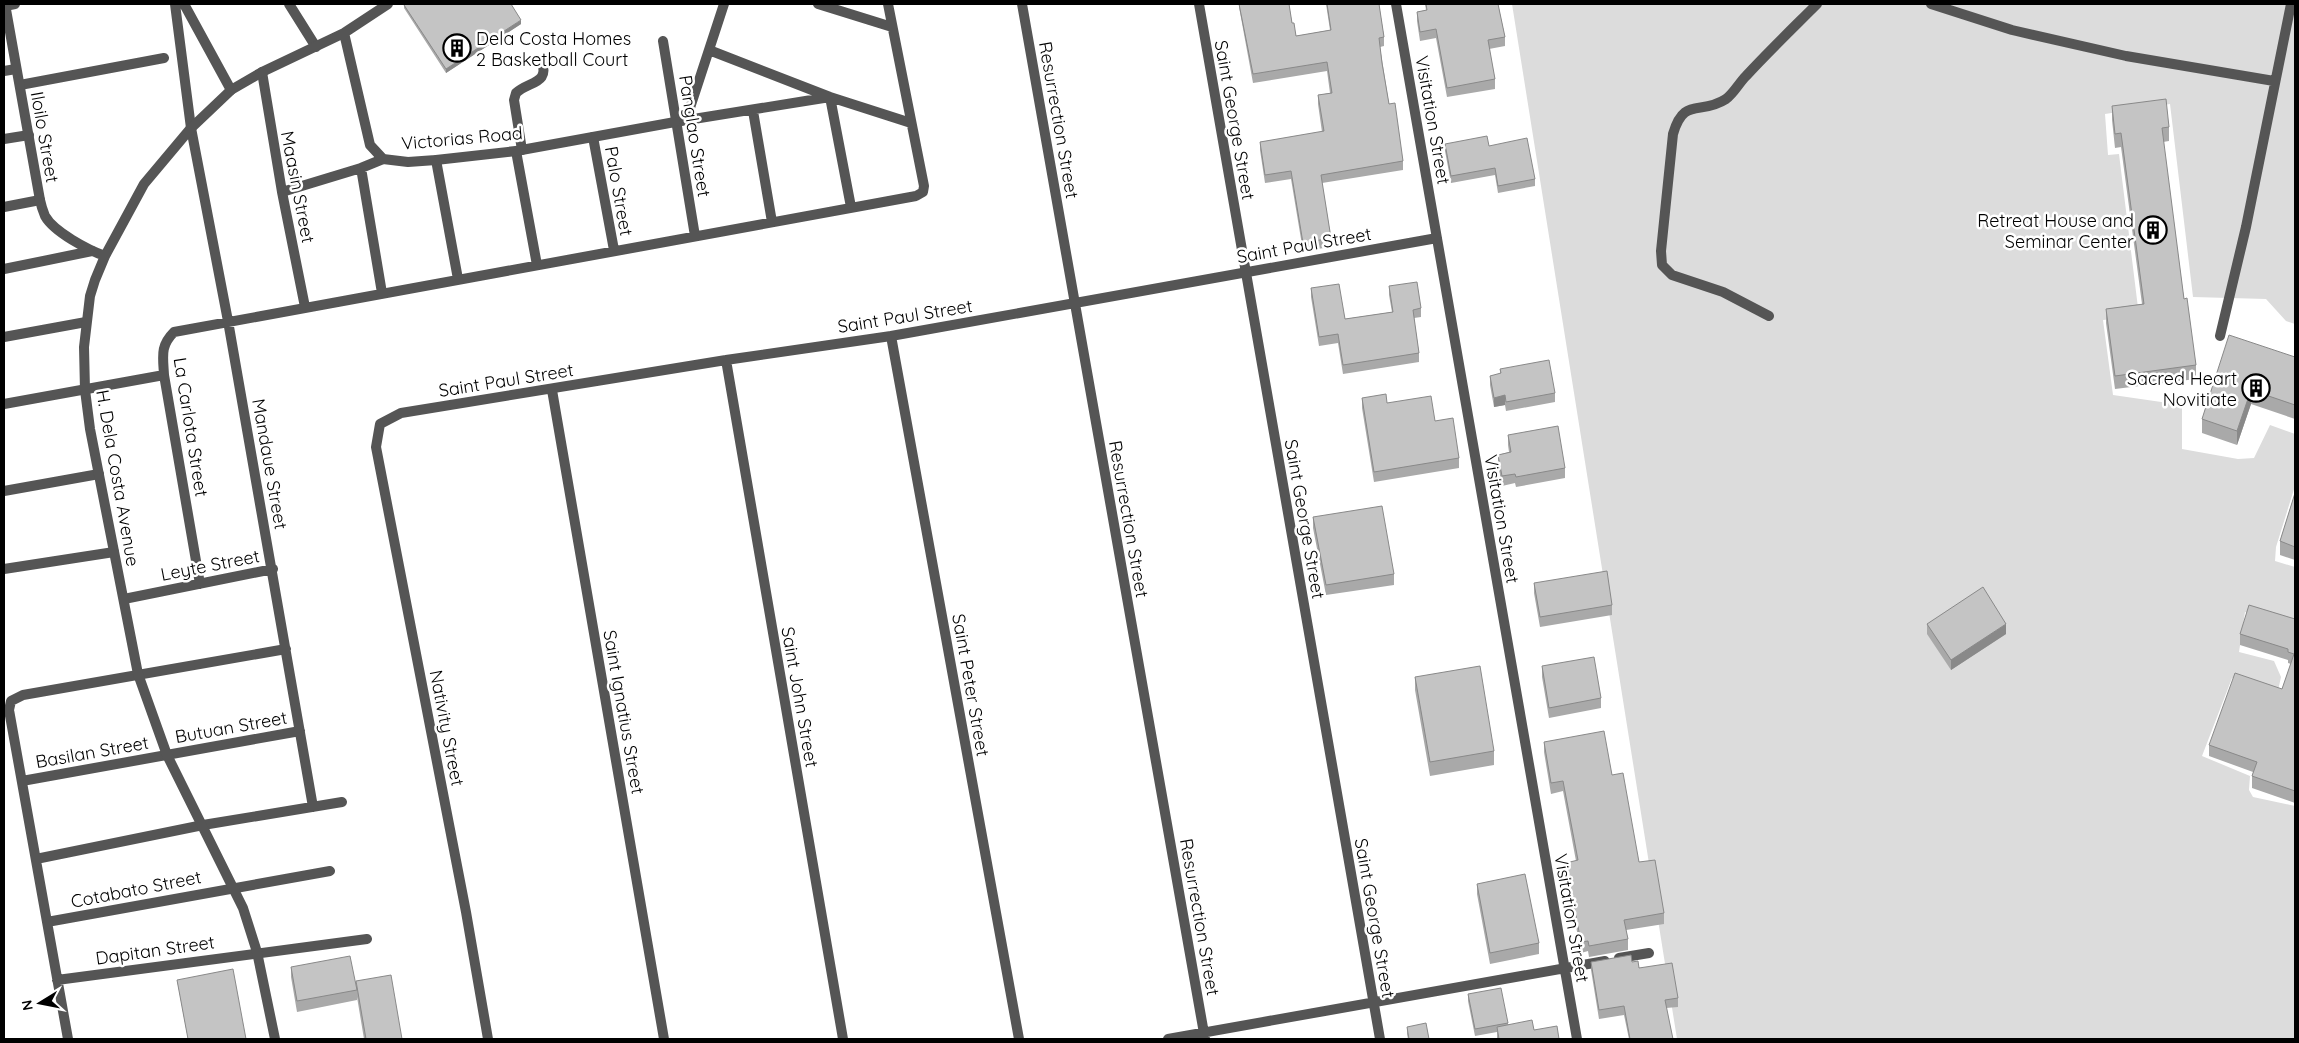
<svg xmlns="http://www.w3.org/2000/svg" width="2299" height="1043" font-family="Quicksand,sans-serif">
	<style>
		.green { fill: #dcdcdc }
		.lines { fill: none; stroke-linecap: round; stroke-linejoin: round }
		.lane { stroke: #555; stroke-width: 10 }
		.street { stroke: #555; stroke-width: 10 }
		.wall { fill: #a9a9a9 }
		.shaded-wall { fill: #898989 }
		.building { fill: #c4c4c4; stroke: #898989 }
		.labels { text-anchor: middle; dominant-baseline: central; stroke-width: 5; stroke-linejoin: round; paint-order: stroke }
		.poi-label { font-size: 18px; fill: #000; stroke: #fff; text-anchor: end }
		.street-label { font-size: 18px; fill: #000; stroke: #fff }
	</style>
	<rect width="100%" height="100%" fill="#fff"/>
	<path class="green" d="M1512,4H2295V324L2286,321L2266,299L2193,297L2170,104L2105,114L2108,155L2119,154L2139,316L2103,320L2113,395L2182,405V449L2238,459L2254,458L2270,425L2295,434V486L2276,547L2275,561L2295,567V627L2245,612L2239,652L2274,661L2281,677L2277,695L2232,678L2202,756L2250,776L2249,790L2253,797L2295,806V1039H1677Z"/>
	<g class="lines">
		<path class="lane" d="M175,4L191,128L228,321L313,807
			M184,4L231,90
			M289,4L316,47
			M818,4L892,27
			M1931,4L2012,30L2126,56L2274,81
			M5,6L15,4
			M663,41L695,236
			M709,50L830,97L911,123
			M4,71L16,69
			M262,72L282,192L305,307
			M20,85L164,58
			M830,97L851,207
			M753,111L772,222
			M686,120L724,4
			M675,122L830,97
			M593,137L614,250
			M4,139L29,135
			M522,150L514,100L516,93C529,81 551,84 541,60
			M516,151L537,265
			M436,160L458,279
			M361,168L382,293
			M282,192L361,168L383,159
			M4,207L40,200
			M4,269L92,251
			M1769,316L1723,292L1672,275L1662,265L1661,251L1673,134C1684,96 1700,116 1726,99C1734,93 1739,83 1746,76C1769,51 1793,28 1817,4
			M2220,336L2246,227L2291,4
			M4,337L86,322
			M4,404L164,375
			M4,491L99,474
			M4,569L114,552
			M200,584L164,375C163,356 160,346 174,332L916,196L923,192L924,186L888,4
			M124,599L273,569
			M22,781L300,731
			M36,859L203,825L342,802
			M47,922L330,871
			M57,980L367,939
			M68,1039L9,710L11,701L23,695L286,649"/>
		<path class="street" d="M5,4L40,200C41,205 43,211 45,216C54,232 88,250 105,256
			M1022,4L1205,1039
			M1199,4L1380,1039
			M1396,4L1577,1039
			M344,33L370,145L383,159L408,162L436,160L516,151L675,122
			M891,336L1019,1039
			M726,360L843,1039
			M552,390L664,1039
			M1619,958L1649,953
			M275,1039L257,952L243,908L167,755L138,674L90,429L85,390L84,347L90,296L95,280L105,256L144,184L191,128L231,90L262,72L344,33L388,4
			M488,1039L466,912L376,447L380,424L401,413L726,360L891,336L1437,238
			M1168,1039L1605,961"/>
	</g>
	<path class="wall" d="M1239,4H1289L1292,23L1296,36L1330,30L1326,4H1379L1384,37V46L1380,47L1389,104L1403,161V170L1322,183L1331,238V247L1303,251L1291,179L1265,183L1260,150V142L1322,132L1318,104V95L1330,93L1327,71L1253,83L1239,7Z
		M1425,4H1498L1505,37V46L1489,49L1495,79V89L1447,97L1436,38L1420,41L1417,21V12L1426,10Z
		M404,5L521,24L446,73L404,8Z
		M2112,106L2169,127V141L2163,142L2184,299L2196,365V379L2115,389L2106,323V309L2142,304L2121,147L2115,148L2112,120Z
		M1445,144L1489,146L1535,179V186L1498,193L1495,175L1451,183L1445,151Z
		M1389,286L1421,308V317L1414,318L1419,353V362L1343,374L1338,343L1319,346L1311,297V288L1345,319L1392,312L1389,295Z
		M2295,357V419L2251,404L2237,445L2202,433V419Z
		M1500,369L1555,393V402L1506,411L1505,405L1494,407L1490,385V376L1500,374Z
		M1362,398L1387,403L1435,421L1459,458V468L1374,482L1362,408Z
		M1508,435L1565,468V478L1516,487L1515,483L1502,486L1498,464V455L1509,452L1508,445Z
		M2295,493V560L2280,555V541Z
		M1313,517L1394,574V585L1326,595L1313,528Z
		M1534,583L1612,605V615L1540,627L1534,593Z
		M2295,619V803L2252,788V776L2253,772L2209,756V745L2282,689L2291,664L2288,663V660L2240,645V634Z
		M1927,624L2006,634L1951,670L1927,634Z
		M1542,666L1601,698V708L1549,718L1542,677Z
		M1415,677L1494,751V765L1430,776L1415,690Z
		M1544,742L1612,775L1639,862L1664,913V924L1626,930L1628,939V950L1589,957L1588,951L1581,953L1566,873V863L1576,861L1563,791L1551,794L1544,752Z
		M1477,884L1539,943V954L1490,964L1477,894Z
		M1591,962H1632L1678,998V1007L1666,1008L1673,1039H1629L1624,1015L1599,1019L1591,970Z
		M291,967L356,985L402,1039H364L357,997V1000L297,1012L291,977Z
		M177,980L246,1039H188Z
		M1468,994L1508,1023V1024L1534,1030L1559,1039H1497V1032L1475,1036L1468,1001Z
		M1407,1027L1429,1039H1408L1407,1034Z"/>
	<path class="shaded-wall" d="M521,20V24L446,73V69Z
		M2251,390V404L2237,445V431Z
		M1505,395V405L1494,407V398Z
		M2006,624V634L1951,670V660Z"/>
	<path class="building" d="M406,4H511L521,20L446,69L404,5Z
		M1239,4H1289L1292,23H1294L1296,36L1331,30L1327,4H1379L1384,37L1379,38L1382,63L1389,104L1395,103L1403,161L1321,175L1331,238L1303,243L1291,171L1265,175L1260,142L1324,131L1318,95L1332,93L1327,62L1253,74Z
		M1426,4H1498L1505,37L1488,40L1495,79L1447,88L1436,29L1420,32L1417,12L1427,10Z
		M2166,99L2169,127L2162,128L2184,299L2187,298L2196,365L2115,376L2106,309L2144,304L2121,133L2115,134L2112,106Z
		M1487,136L1489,146L1527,138L1535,179L1498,186L1495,168L1451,176L1445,144Z
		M1417,282L1421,308L1413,310L1419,353L1343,365L1338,334L1319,337L1311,288L1339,284L1345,319L1393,312L1389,286Z
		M2229,335L2295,357V405L2251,390L2237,431L2202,419Z
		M1549,360L1555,393L1506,402L1505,395L1494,398L1490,376L1501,373L1500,369Z
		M1386,394L1387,403L1431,396L1435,421L1453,418L1459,458L1374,472L1362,398Z
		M1558,426L1565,468L1516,477L1515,474L1502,476L1498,455L1511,452L1508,435Z
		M2295,493V547L2280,541Z
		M1382,506L1394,574L1326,585L1313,517Z
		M1607,571L1612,605L1540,617L1534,583Z
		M1983,587L2006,624L1951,660L1927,624Z
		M2249,605L2295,619V791L2252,776L2257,762L2209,745L2235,673L2282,689L2294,654L2288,652V649L2240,634Z
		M1594,657L1601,698L1549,708L1542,666Z
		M1480,666L1494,751L1430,762L1415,677Z
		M1604,731L1612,775L1623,773L1639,862L1655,860L1664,913L1624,920L1628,939L1589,946L1588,941L1581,942L1566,863L1578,860L1563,781L1551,783L1544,742Z
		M1525,874L1539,943L1490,953L1477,884Z
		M1631,955L1632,962L1638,961L1639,968L1672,963L1678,998L1665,1000L1673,1039H1630L1624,1006L1599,1010L1591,962Z
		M350,956L357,990L297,1001L291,967Z
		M233,969L246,1039H188L177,980Z
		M391,975L402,1039H366L356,981Z
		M1501,988L1508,1023L1475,1029L1468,994Z
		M1532,1020L1534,1030L1557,1026L1559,1039H1499L1497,1027Z
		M1426,1023L1429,1039H1409L1407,1027Z"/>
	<defs>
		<g id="building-ring" transform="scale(1.4375)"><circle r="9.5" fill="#fff" stroke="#000" stroke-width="1.5"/><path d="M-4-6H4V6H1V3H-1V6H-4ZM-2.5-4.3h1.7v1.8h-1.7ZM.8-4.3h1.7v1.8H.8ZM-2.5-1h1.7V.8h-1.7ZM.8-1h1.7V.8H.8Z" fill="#000"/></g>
	</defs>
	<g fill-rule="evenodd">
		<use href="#building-ring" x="457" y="48"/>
		<use href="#building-ring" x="2153" y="230"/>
		<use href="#building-ring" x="2256" y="388"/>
	</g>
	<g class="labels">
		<g class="poi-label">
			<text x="476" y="38" text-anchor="start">Dela Costa Homes<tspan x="476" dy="21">2 Basketball Court</tspan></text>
			<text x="2134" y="220">Retreat House and<tspan x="2134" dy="21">Seminar Center</tspan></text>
			<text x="2237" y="378">Sacred Heart<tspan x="2237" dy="21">Novitiate</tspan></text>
		</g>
		<g class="street-label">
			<text transform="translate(1059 120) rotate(80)">Resurrection Street</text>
			<text transform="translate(1235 120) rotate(80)">Saint George Street</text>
			<text transform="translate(1433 120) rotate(80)">Visitation Street</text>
			<text transform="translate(695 136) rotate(81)">Panglao Street</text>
			<text transform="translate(45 137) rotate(80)">Iloilo Street</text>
			<text transform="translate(462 138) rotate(-5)">Victorias Road</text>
			<text transform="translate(298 187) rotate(79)">Maasin Street</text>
			<text transform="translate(619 191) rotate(80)">Palo Street</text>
			<text transform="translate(1304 245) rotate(-10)">Saint Paul Street</text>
			<text transform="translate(905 316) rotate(-9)">Saint Paul Street</text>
			<text transform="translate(506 380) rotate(-9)">Saint Paul Street</text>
			<text transform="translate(191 427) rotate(81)">La Carlota Street</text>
			<text transform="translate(270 464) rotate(80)">Mandaue Street</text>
			<text transform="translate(118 478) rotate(80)">H. Dela Costa Avenue</text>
			<text transform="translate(1129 519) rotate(80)">Resurrection Street</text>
			<text transform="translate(1305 519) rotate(80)">Saint George Street</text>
			<text transform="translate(1502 519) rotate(80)">Visitation Street</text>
			<text transform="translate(210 565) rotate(-11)">Leyte Street</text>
			<text transform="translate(971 685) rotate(80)">Saint Peter Street</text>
			<text transform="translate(800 697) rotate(80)">Saint John Street</text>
			<text transform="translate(624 712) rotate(80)">Saint Ignatius Street</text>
			<text transform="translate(231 727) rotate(-10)">Butuan Street</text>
			<text transform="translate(447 728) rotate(79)">Nativity Street</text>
			<text transform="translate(92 752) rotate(-10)">Basilan Street</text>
			<text transform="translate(136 889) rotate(-11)">Cotabato Street</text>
			<text transform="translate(1200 917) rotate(80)">Resurrection Street</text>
			<text transform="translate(1375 918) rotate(80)">Saint George Street</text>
			<text transform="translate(1572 918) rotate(80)">Visitation Street</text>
			<text transform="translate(155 950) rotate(-8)">Dapitan Street</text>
		</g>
	</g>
	<rect width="2299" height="1043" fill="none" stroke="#000000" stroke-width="10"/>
	<g transform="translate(40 1003) rotate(260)" stroke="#ffffff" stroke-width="4" paint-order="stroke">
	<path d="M0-4L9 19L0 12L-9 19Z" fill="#000000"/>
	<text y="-8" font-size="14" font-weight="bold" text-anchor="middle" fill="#000000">N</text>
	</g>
</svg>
